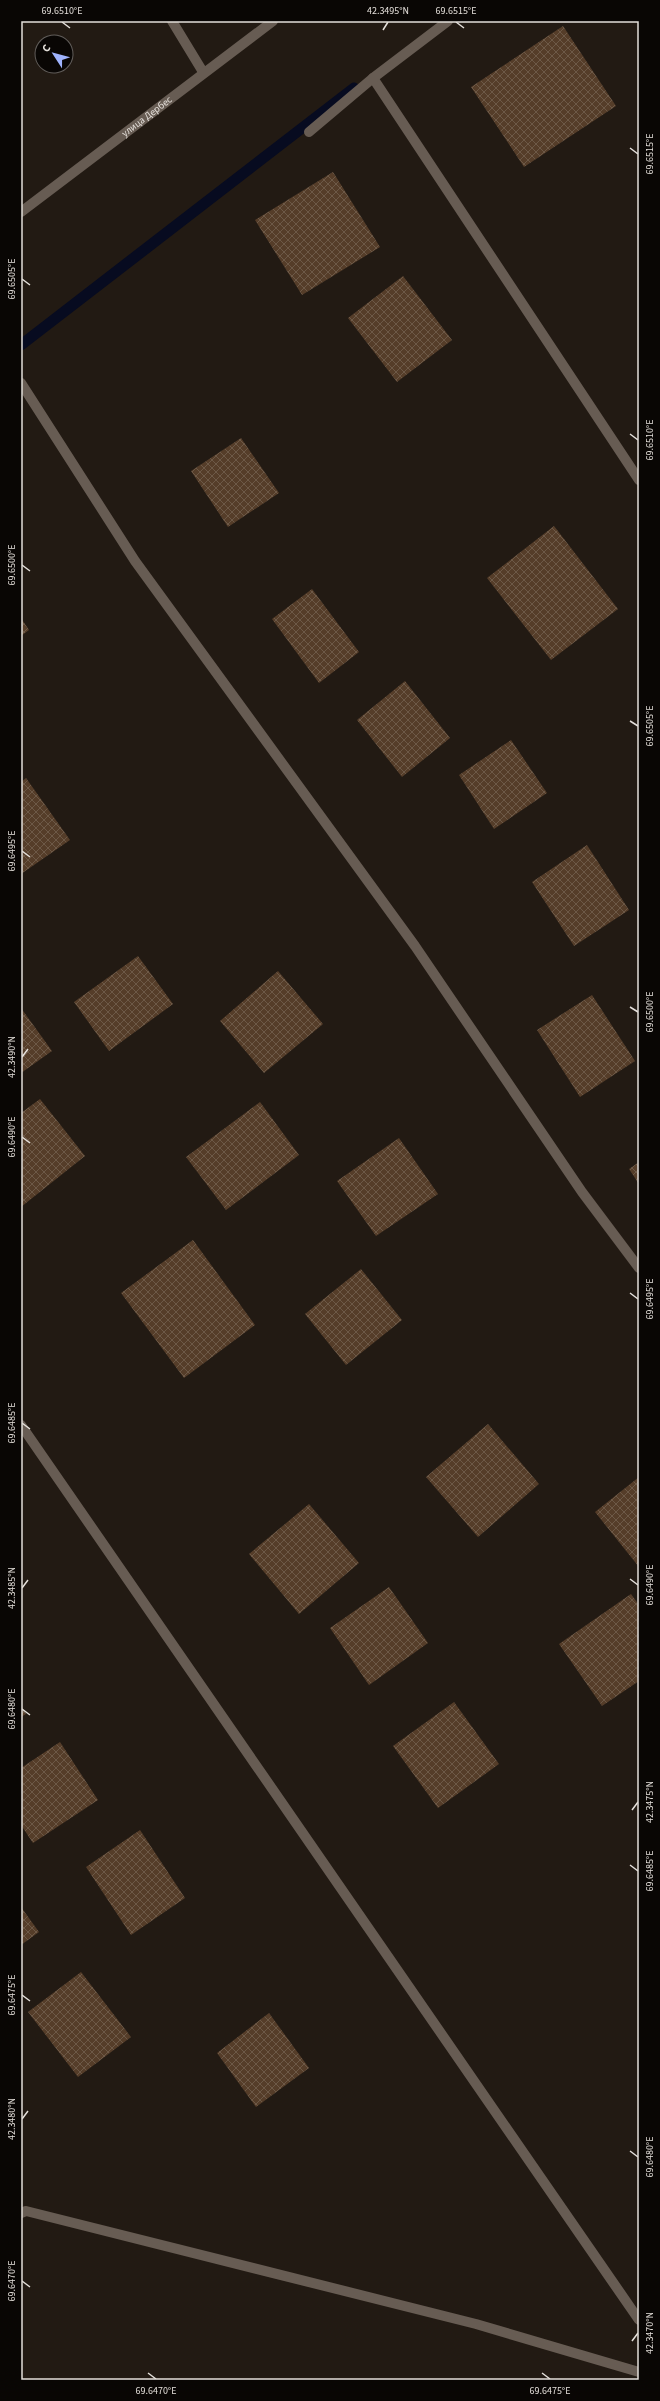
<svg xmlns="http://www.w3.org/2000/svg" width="660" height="2401" font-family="'Source Sans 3',sans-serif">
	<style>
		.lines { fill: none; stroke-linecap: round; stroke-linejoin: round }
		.stream { stroke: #070b20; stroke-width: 11 }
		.building { fill: url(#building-cross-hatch) }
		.street { stroke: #675c53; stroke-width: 10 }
		.ticks { fill: none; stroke: #e4dfda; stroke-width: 1.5 }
		.labels { text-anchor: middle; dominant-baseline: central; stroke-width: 3; stroke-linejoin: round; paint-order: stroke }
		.street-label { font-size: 10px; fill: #e4dfda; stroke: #090604 }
		.neatline { fill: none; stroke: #e4dfda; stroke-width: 1.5 }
		.ticks-label { font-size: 10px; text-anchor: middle; fill: #e4dfda }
	</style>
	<defs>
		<pattern id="building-cross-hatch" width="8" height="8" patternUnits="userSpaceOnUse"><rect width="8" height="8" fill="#553d29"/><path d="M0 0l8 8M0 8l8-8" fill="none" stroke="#6d5947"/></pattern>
	</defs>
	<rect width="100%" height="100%" fill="#221a13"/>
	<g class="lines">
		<path class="stream" d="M21,345L354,88"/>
	</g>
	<path class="building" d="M563,26L616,106L524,167L471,87Z
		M333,172L380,247L302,295L255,220Z
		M403,276L452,340L397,382L348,318Z
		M241,438L279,493L228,527L191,471Z
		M554,526L618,609L551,660L487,578Z
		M312,589L359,652L319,683L272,619Z
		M21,618L29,630L21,636Z
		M405,681L450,738L402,777L357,720Z
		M511,740L547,793L494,829L459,775Z
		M26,778L70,840L21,874V782Z
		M587,845L629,910L574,946L532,882Z
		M138,956L173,1004L109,1051L74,1002Z
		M278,971L323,1024L264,1073L220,1021Z
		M592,995L635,1061L580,1097L537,1030Z
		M21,1008L52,1051L21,1073Z
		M40,1099L85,1156L21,1207V1113Z
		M260,1102L299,1155L226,1210L186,1157Z
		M399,1138L438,1194L376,1236L337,1181Z
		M639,1162V1184L629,1169Z
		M193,1240L255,1325L184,1378L121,1293Z
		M361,1269L402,1320L346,1365L305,1314Z
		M488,1424L539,1484L478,1537L426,1477Z
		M639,1477V1567L595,1512Z
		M309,1504L359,1563L299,1614L249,1554Z
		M389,1587L428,1643L369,1685L330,1628Z
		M631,1594L639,1605V1681L602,1706L559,1644Z
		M454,1702L499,1764L438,1808L393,1746Z
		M21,1705L26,1714L21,1717Z
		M60,1742L98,1800L33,1843L21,1825V1768Z
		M140,1830L185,1898L131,1935L86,1867Z
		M21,1907L39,1932L21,1945Z
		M81,1972L131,2037L78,2077L28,2012Z
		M269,2013L309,2068L256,2107L217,2053Z"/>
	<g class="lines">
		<g class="street">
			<path d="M172,21L203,72"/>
			<path d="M373,78L639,480"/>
			<path d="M309,132L373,78L448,21"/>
			<path id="s1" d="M21,212L273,21"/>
			<path d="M21,383L135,561L415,946L582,1192L639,1268"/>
			<path d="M21,1425L639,2320"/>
			<path d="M21,2213L26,2211L476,2324L639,2372"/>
		</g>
	</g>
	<path class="ticks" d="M62,22L70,28M456,22L464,28M383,30L388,22M630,148L638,154M22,279L30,285M630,434L638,440M22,565L30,571M630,721L638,726M22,851L30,857M630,1007L638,1012M22,1057L28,1049M22,1137L30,1143M630,1293L638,1299M22,1423L30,1429M630,1579L638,1585M22,1588L28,1580M22,1709L30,1715M632,1810L638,1802M630,1865L638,1871M22,1995L30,2001M22,2119L28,2111M630,2151L638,2157M22,2281L30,2287M632,2341L638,2333M148,2373L156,2379M542,2373L550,2379"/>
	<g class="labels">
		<g class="street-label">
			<text stroke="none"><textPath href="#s1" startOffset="158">улица Дербес</textPath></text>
		</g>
	</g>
	<rect width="660" height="2401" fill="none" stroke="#090604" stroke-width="44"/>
	<g transform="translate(54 54) rotate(306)"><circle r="19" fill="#090604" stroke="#615d5a"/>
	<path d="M0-3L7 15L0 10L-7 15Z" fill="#9fb3fd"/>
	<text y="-6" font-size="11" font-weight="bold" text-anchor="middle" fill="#e4dfda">С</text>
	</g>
	<rect x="22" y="22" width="616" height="2357" class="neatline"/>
	<g class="ticks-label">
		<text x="62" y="14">69.6510°E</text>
		<text x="388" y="14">42.3495°N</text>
		<text x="456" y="14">69.6515°E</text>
		<text transform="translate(649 154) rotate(-90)" y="4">69.6515°E</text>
		<text transform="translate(11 279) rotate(-90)" y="4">69.6505°E</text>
		<text transform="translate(649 440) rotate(-90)" y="4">69.6510°E</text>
		<text transform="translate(11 565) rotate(-90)" y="4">69.6500°E</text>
		<text transform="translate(649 726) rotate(-90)" y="4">69.6505°E</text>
		<text transform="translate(11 851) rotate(-90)" y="4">69.6495°E</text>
		<text transform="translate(649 1012) rotate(-90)" y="4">69.6500°E</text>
		<text transform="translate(11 1057) rotate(-90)" y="4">42.3490°N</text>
		<text transform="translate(11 1137) rotate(-90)" y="4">69.6490°E</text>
		<text transform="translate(649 1299) rotate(-90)" y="4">69.6495°E</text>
		<text transform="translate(11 1423) rotate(-90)" y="4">69.6485°E</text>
		<text transform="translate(649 1585) rotate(-90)" y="4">69.6490°E</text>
		<text transform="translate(11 1588) rotate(-90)" y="4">42.3485°N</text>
		<text transform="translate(11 1709) rotate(-90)" y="4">69.6480°E</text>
		<text transform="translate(649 1802) rotate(-90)" y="4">42.3475°N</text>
		<text transform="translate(649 1871) rotate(-90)" y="4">69.6485°E</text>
		<text transform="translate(11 1995) rotate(-90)" y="4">69.6475°E</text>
		<text transform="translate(11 2119) rotate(-90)" y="4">42.3480°N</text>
		<text transform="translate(649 2157) rotate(-90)" y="4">69.6480°E</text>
		<text transform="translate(11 2281) rotate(-90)" y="4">69.6470°E</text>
		<text transform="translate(649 2333) rotate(-90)" y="4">42.3470°N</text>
		<text x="156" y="2394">69.6470°E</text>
		<text x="550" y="2394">69.6475°E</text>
	</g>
</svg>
